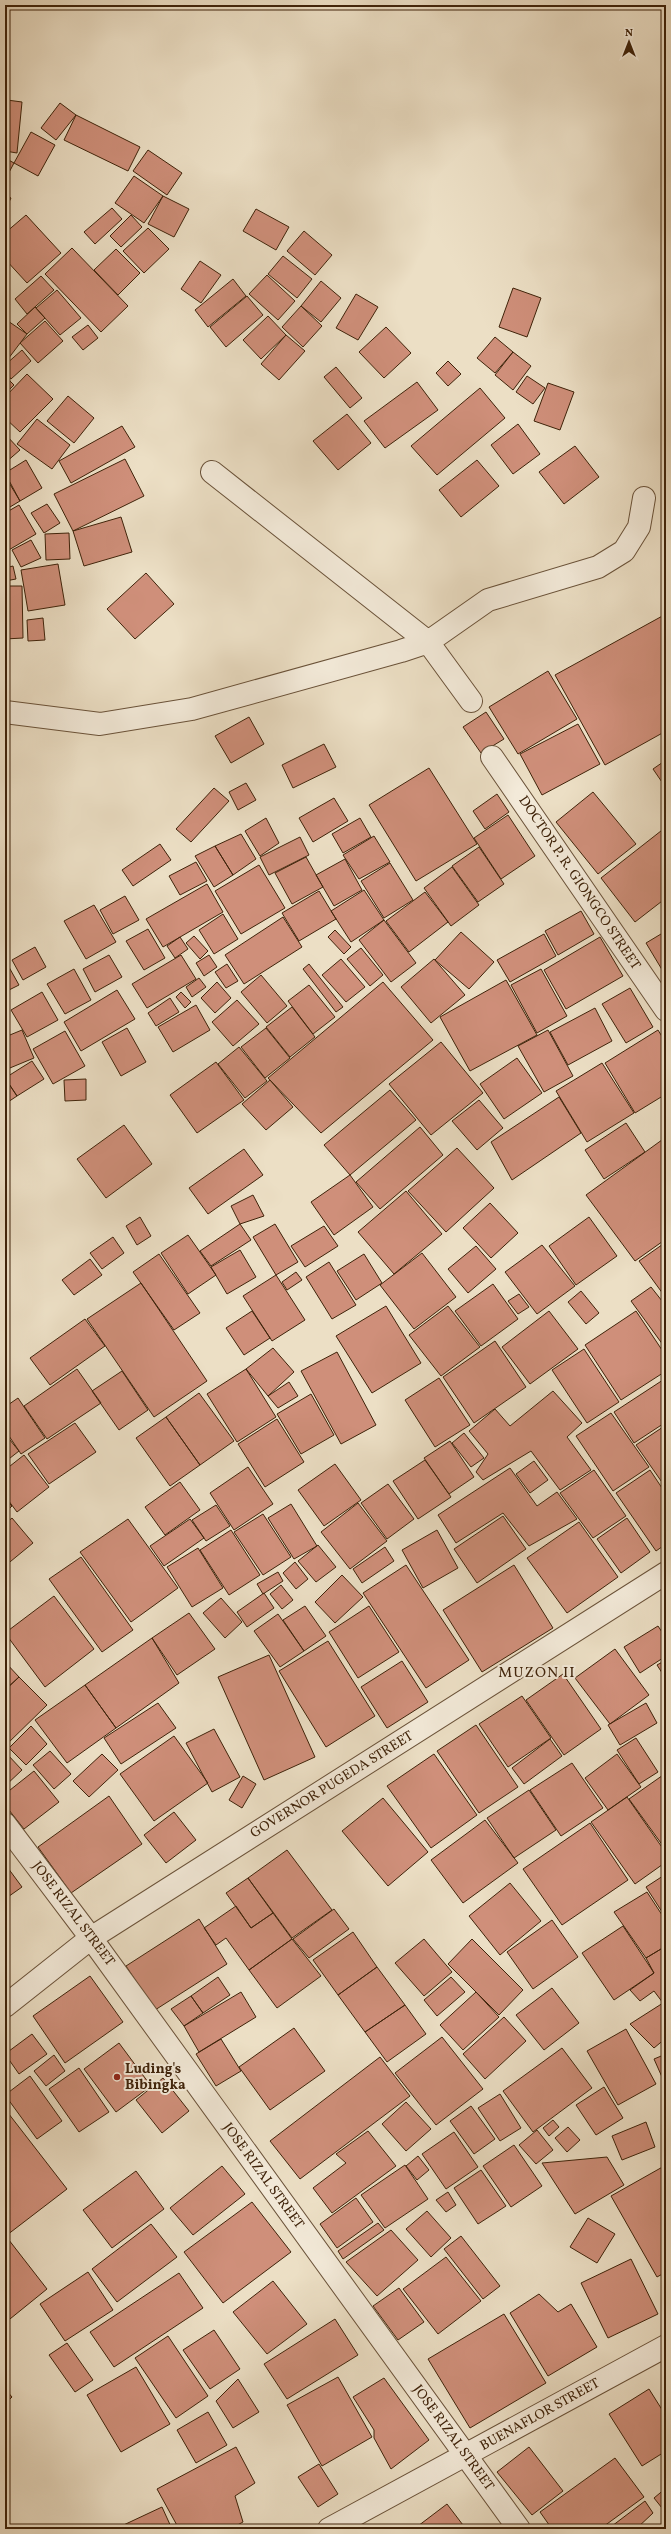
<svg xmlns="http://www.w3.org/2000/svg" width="671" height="2534" font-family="Vollkorn,serif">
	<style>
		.building { fill: #cf8f7a; stroke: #3f230a }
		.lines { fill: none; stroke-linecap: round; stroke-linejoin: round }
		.minor-casing { stroke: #6a5239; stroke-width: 24 }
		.minor { stroke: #f3ead9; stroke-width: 22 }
		.poi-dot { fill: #8f2418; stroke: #f3ead9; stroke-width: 1.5 }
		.labels { text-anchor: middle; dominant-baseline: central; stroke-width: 4; stroke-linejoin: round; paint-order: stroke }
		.street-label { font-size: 14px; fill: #3f230a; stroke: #f3ead9 }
		.poi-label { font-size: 14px; font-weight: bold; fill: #3f230a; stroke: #f3ead9; text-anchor: start }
		.neighbourhood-label { font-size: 15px; letter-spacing: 1px; fill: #3f230a; stroke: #f3ead9 }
	</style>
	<rect width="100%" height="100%" fill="#ecdfc5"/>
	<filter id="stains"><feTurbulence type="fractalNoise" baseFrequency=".005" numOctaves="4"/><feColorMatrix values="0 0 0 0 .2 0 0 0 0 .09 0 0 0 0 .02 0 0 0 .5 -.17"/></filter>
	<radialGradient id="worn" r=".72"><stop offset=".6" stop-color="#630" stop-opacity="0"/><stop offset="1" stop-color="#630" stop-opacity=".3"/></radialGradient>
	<path class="building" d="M7,100L22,102L17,153L5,151Z
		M60,103L76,115L56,140L41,128Z
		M76,115L140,147L128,171L64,140Z
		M31,132L55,145L38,176L14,163Z
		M148,150L182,173L167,195L133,171Z
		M5,158L14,163L5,180Z
		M134,176L163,196L144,223L115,203Z
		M5,195L11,198L5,210Z
		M163,196L189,209L174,237L148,224Z
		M112,208L122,219L95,244L84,232Z
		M256,209L289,227L276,250L243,231Z
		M26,215L61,253L27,283L5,259V233Z
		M131,215L142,227L121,247L110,236Z
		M148,228L169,249L144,273L123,251Z
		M304,231L332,255L315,275L287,251Z
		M72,248L128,306L101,332L45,274Z
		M116,249L140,273L118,295L94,270Z
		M283,256L312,279L297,298L268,274Z
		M200,261L221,275L201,303L181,289Z
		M267,275L295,301L278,320L249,294Z
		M41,276L54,290L27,314L15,299Z
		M233,279L246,296L208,327L195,310Z
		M321,281L341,298L321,322L301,306Z
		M513,288L541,298L527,337L499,327Z
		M57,290L81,318L60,335L36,308Z
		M356,294L378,307L358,340L336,328Z
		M247,296L263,315L226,347L210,327Z
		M301,306L322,326L303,347L282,327Z
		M35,307L45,318L27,334L17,324Z
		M268,316L286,335L261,359L243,340Z
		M5,319L27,334L5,363Z
		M45,321L63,341L38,363L20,343Z
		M88,325L98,338L83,350L72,337Z
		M386,327L411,353L384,378L359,352Z
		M286,335L305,351L279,380L261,364Z
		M495,337L513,352L495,373L477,358Z
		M22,350L31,361L11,379L5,371V365Z
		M513,352L531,366L513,390L495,375Z
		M448,361L461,374L448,386L436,373Z
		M336,367L362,398L350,408L324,377Z
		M27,374L53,399L20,432L5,418V397Z
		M5,376L14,385L5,394Z
		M527,376L545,388L533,404L516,392Z
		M417,382L438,410L385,448L364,421Z
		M548,383L574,392L560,430L534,421Z
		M480,388L505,418L437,475L411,446Z
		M68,396L94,418L74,443L47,421Z
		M347,414L371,443L338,470L313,441Z
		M37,419L70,445L52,469L17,444Z
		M518,424L540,454L513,474L491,445Z
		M122,426L135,447L71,483L59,461Z
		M5,434L20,450L5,463Z
		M575,446L599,477L564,504L539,472Z
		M125,459L144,496L73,531L54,494Z
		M26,460L42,488L20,501L5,473Z
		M477,460L499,486L461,517L439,490Z
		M5,476L20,501L5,510Z
		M47,504L60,523L44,533L31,513Z
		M19,505L36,534L7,551L5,513Z
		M121,517L132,552L84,566L73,531Z
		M69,533L70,559L46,560L45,534Z
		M31,540L41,558L21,567L12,550Z
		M58,564L65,605L28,611L21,570Z
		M13,566L16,579L5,581V568Z
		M146,573L174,604L135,639L107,609Z
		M5,586H22L23,638L5,639Z
		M666,614V731L605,765L555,675Z
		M43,618L45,640L28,641L27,620Z
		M548,671L577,719L518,754L489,707Z
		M486,712L504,739L481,753L463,727Z
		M249,717L264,744L231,763L215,736Z
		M578,724L600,764L542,795L520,754Z
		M324,744L336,767L293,788L282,765Z
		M666,760V788L653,769Z
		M429,768L477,844L416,881L369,805Z
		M246,783L256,800L238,810L229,792Z
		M214,788L229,801L191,842L176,829Z
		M593,792L636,844L598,874L556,822Z
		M497,794L509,812L485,829L473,811Z
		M334,798L348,821L313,842L299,818Z
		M508,815L535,856L501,879L474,838Z
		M266,818L279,843L260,856L245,831Z
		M360,818L371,837L343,853L332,834Z
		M666,827V898L635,922L601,878Z
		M241,834L256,859L233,875L215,846Z
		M374,836L390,862L359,879L343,855Z
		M300,837L309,855L269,875L260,857Z
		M160,844L171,860L133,886L122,870Z
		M215,846L233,875L214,887L195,856Z
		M479,847L504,884L478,902L452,866Z
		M306,857L323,887L292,904L275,873Z
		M345,859L362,890L334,906L316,875Z
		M196,862L207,881L180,895L169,876Z
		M390,863L413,900L384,918L361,881Z
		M259,865L285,908L241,934L215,891Z
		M452,867L479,905L451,926L424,888Z
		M207,884L223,912L163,947L146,919Z
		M364,890L384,920L351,942L331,911Z
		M319,891L336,919L299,941L282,913Z
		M425,892L448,922L409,952L386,921Z
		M125,896L139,920L113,934L100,910Z
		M94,905L116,942L86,959L64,921Z
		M581,911L594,934L558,955L545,931Z
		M223,914L238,939L214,954L199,930Z
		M283,917L302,947L244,984L225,955Z
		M384,920L416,963L391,982L359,940Z
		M148,929L165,958L144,970L126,941Z
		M335,930L351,947L344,954L328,937Z
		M666,931V972L664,973L646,943Z
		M461,932L494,962L469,989L435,960Z
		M544,934L556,956L510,982L497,960Z
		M194,936L208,951L200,959L186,943Z
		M180,937L188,949L175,958L167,946Z
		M600,937L623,976L566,1009L544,970Z
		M35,947L46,967L23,980L12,960Z
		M361,948L383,975L370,986L347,959Z
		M109,955L122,977L95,992L83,969Z
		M181,955L196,979L147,1008L132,984Z
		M209,955L217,967L204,976L196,963Z
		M341,959L365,987L346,1002L322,975Z
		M434,959L465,995L431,1023L401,987Z
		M5,960L19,985L5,992Z
		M227,964L238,981L226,988L215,972Z
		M309,964L343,1007L336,1012L303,969Z
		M74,969L91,1000L65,1014L47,984Z
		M541,969L567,1016L537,1033L511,985Z
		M261,975L287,1006L267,1023L241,992Z
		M199,978L206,987L192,997L186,987Z
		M506,980L537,1035L470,1071L440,1017Z
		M217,982L231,998L215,1013L201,998Z
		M383,982L433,1040L321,1133L268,1078Z
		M309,985L335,1017L313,1034L288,1001Z
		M630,988L653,1027L626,1043L602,1004Z
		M117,990L135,1019L81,1051L64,1022Z
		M42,992L58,1020L27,1037L11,1010Z
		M181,992L191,1002L185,1008L176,997Z
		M170,998L179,1012L156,1026L148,1013Z
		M237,1000L259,1024L233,1046L212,1022Z
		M196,1005L210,1030L173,1052L158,1027Z
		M292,1007L315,1037L290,1057L266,1027Z
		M595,1008L612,1041L568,1065L550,1032Z
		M127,1028L146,1062L121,1076L102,1042Z
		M266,1028L290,1058L265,1078L241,1047Z
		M22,1030L34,1058L5,1070V1037Z
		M548,1030L573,1076L544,1092L518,1046Z
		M658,1030L666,1043V1094L635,1113L605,1063Z
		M65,1031L85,1066L53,1084L33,1049Z
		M441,1042L483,1093L431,1135L389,1084Z
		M239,1047L267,1081L245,1098L218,1064Z
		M517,1058L542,1093L504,1119L480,1084Z
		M32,1061L44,1079L17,1096L5,1078Z
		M216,1062L244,1100L197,1133L170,1095Z
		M602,1063L634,1113L587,1142L556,1091Z
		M5,1078L17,1096L5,1104Z
		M86,1079V1100L65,1101L64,1080Z
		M270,1080L293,1107L266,1130L242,1104Z
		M390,1090L416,1120L350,1175L324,1145Z
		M559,1097L581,1133L512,1180L491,1142Z
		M479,1100L503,1128L477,1150L452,1121Z
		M626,1123L645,1152L604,1179L585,1150Z
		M124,1125L152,1164L106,1198L77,1159Z
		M420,1127L443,1155L380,1209L356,1182Z
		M666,1137V1239L635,1261L586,1195Z
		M457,1148L494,1188L446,1232L408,1191Z
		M244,1149L263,1175L208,1214L189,1188Z
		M350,1175L373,1207L334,1235L311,1202Z
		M406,1191L442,1234L394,1274L358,1232Z
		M253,1195L264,1216L240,1224L231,1206Z
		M490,1203L518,1233L491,1258L463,1228Z
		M140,1217L151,1236L137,1245L126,1226Z
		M589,1217L617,1256L576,1285L549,1246Z
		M240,1224L251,1240L211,1266L200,1251Z
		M275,1224L298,1262L276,1275L253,1237Z
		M324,1226L338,1246L305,1267L291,1246Z
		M188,1235L216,1275L188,1294L161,1253Z
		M113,1237L124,1253L102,1269L90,1253Z
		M666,1242V1298L639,1261Z
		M542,1245L575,1286L537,1314L505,1272Z
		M476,1246L496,1269L468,1293L448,1269Z
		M240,1250L256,1277L227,1294L211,1267Z
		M422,1253L456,1297L414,1329L380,1285Z
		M159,1254L200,1313L174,1330L133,1272Z
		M364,1254L382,1283L356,1300L337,1271Z
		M90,1259L102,1275L74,1295L62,1280Z
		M329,1262L356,1305L332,1319L306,1277Z
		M296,1272L302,1280L287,1290L282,1282Z
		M276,1275L305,1320L272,1341L243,1296Z
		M141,1283L207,1381L154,1417L87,1319Z
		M493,1284L518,1319L481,1346L455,1311Z
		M651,1287L666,1306V1349L631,1301Z
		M581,1291L599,1313L586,1324L568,1302Z
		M519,1294L529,1307L518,1314L508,1301Z
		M386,1306L421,1363L372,1393L336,1336Z
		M448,1306L480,1347L441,1376L409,1335Z
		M252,1311L270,1338L244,1355L226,1328Z
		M549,1311L578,1349L530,1384L502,1347Z
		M636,1311L666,1356V1371L621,1400L585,1345Z
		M85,1319L105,1346L50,1385L30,1358Z
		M495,1341L526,1387L474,1423L443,1377Z
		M273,1348L294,1372L268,1396L246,1369Z
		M584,1349L619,1402L587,1423L552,1370Z
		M337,1352L376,1425L341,1444L301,1371Z
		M77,1369L101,1403L47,1439L24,1406Z
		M246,1369L276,1417L237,1442L207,1394Z
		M122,1371L148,1410L119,1430L92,1391Z
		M439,1378L470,1425L435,1447L405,1400Z
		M666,1378V1422L634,1443L614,1412Z
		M289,1382L298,1396L278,1408L268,1396Z
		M553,1391L582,1423L567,1437L591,1470L560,1490L531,1451L483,1480L476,1472L488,1454L469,1431L495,1409L510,1426Z
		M199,1393L234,1441L200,1465L166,1417Z
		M311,1394L334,1435L301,1454L277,1414Z
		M18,1398L45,1438L21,1454L5,1430V1407Z
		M611,1413L649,1467L613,1491L576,1436Z
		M166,1417L200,1465L170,1486L136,1438Z
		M277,1419L304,1462L265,1487L238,1444Z
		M75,1423L96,1452L49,1484L28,1454Z
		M666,1425V1488L636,1445Z
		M464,1433L484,1458L471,1467L452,1443Z
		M5,1434L19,1451L5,1462Z
		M450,1441L474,1477L449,1494L424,1458Z
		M24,1455L49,1487L17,1512L5,1496V1470Z
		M425,1460L451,1497L418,1519L393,1481Z
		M534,1461L548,1480L530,1493L516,1474Z
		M335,1464L361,1500L324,1526L298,1490Z
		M248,1467L273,1504L234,1530L210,1493Z
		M510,1468L537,1506L557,1492L577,1519L529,1546L503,1513L456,1543L438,1515Z
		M594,1470L626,1516L593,1538L560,1493Z
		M650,1470L666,1494V1544L656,1551L616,1493Z
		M180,1482L200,1510L165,1535L145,1507Z
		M388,1484L414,1519L387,1539L361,1503Z
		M5,1499L12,1506L5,1513Z
		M358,1503L387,1541L350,1569L321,1532Z
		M291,1504L317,1546L294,1559L268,1518Z
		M216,1505L230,1526L206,1541L192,1520Z
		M263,1514L291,1557L263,1575L234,1532Z
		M503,1516L526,1549L477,1583L454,1549Z
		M12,1518L33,1543L5,1566V1524Z
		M627,1518L650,1552L621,1573L597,1539Z
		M128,1519L178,1588L131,1622L80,1552Z
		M190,1519L204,1538L164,1566L150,1546Z
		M579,1522L618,1577L567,1613L527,1558Z
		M231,1530L260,1575L229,1595L200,1550Z
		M437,1530L458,1568L423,1588L402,1550Z
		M318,1545L336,1567L316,1582L298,1561Z
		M385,1547L394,1561L362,1583L353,1569Z
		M198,1548L223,1588L192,1607L167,1567Z
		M81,1557L133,1630L102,1652L49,1579Z
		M295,1562L308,1579L296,1589L283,1573Z
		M406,1565L469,1660L426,1688L363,1593Z
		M514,1565L553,1628L482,1672L443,1610Z
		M278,1572L283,1581L263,1594L257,1584Z
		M342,1575L363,1597L335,1623L315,1602Z
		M281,1585L293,1600L282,1609L270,1594Z
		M264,1593L274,1608L247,1627L237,1612Z
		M54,1596L94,1649L45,1687L5,1633Z
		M221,1598L242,1622L225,1638L203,1613Z
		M305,1606L326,1636L304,1651L283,1620Z
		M369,1606L399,1652L358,1678L329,1632Z
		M189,1613L215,1649L177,1675L152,1638Z
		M278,1614L304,1651L280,1667L254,1631Z
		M658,1626L666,1638V1656L640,1673L624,1647Z
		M152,1638L179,1683L116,1728L85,1685Z
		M328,1641L375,1716L326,1747L279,1671Z
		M615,1649L649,1695L610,1724L575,1678Z
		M269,1655L315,1757L264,1780L218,1677Z
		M666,1660V1679L657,1665Z
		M402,1661L428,1702L387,1728L361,1687Z
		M5,1662L19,1677L5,1690Z
		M563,1674L601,1729L564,1755L526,1700Z
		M19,1677L47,1705L5,1746V1690Z
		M85,1685L116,1728L67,1763L35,1720Z
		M522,1696L551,1738L508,1767L479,1724Z
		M158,1703L176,1728L121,1764L104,1738Z
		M646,1703L657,1723L620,1745L608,1725Z
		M476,1725L518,1787L479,1813L437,1751Z
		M31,1726L47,1744L26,1765L9,1748Z
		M214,1729L240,1777L212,1792L186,1743Z
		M174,1736L208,1783L154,1821L120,1774Z
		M636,1738L658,1772L639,1784L617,1750Z
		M550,1739L562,1756L524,1784L512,1768Z
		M50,1751L71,1774L54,1789L33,1765Z
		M7,1754L22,1770L5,1786V1756Z
		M102,1754L118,1770L89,1797L73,1781Z
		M434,1754L477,1815L431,1848L387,1786Z
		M617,1754L641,1787L608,1810L585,1778Z
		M572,1763L603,1808L561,1836L530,1790Z
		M34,1771L59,1802L24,1829L5,1805V1794Z
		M666,1773V1850L629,1799Z
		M243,1776L256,1784L242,1808L229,1800Z
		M529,1790L556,1830L514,1858L487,1818Z
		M109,1796L142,1844L71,1893L38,1847Z
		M627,1797L666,1853V1862L635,1884L591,1822Z
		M383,1798L428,1852L388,1886L342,1831Z
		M174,1812L196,1840L166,1863L144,1835Z
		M485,1820L518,1863L463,1903L431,1860Z
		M590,1823L628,1880L562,1925L523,1869Z
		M287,1850L332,1910L292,1938L248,1878Z
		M5,1864L22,1887L5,1899Z
		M666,1874V1918L646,1887Z
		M248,1878L273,1913L251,1928L226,1893Z
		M510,1883L541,1921L500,1955L469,1916Z
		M647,1892L666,1921V1946L646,1958L614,1912Z
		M236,1906L251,1928L273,1913L292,1939L249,1970L226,1938L216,1945L204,1928Z
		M334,1909L349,1929L309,1958L293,1939Z
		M199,1919L227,1964L155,2010L126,1966Z
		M552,1920L578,1957L533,1989L507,1952Z
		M623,1926L654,1973L614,2000L582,1953Z
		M353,1932L377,1967L338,1995L313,1960Z
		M292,1939L321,1976L277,2008L249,1970Z
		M424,1939L452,1972L424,1996L395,1963Z
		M472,1939L523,1990L499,2015L448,1964Z
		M666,1946V2038L654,2048L630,2024L663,2003L654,1991L640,2001L630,1990L654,1973L646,1958Z
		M377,1967L405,2005L365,2032L338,1995Z
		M90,1976L123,2022L65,2063L33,2016Z
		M218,1977L230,1995L203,2013L191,1996Z
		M451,1977L465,1992L437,2016L424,2000Z
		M552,1988L579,2023L544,2050L516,2015Z
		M241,1992L256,2017L199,2052L184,2026Z
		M476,1992L499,2017L463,2050L440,2025Z
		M191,1996L203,2013L184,2026L171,2009Z
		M405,2005L426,2034L387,2062L365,2032Z
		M504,2017L526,2041L485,2079L463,2054Z
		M294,2028L325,2071L270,2110L239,2067Z
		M626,2029L656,2084L618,2105L587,2051Z
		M32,2034L47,2054L19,2074L5,2054Z
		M442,2037L483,2089L436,2125L395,2073Z
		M221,2039L241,2071L216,2086L196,2054Z
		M119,2043L151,2086L116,2112L84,2069Z
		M562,2048L592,2088L533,2132L503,2091Z
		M666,2054V2086L654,2059Z
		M54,2055L65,2071L46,2086L34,2071Z
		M380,2057L410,2096L300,2179L270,2141Z
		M79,2068L109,2112L79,2132L49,2089Z
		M30,2076L62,2121L37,2139L5,2095Z
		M163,2078L189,2111L162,2133L136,2100Z
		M604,2087L623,2118L596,2135L576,2105Z
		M500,2094L521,2128L500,2141L478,2108Z
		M406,2102L431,2129L406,2151L382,2124Z
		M471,2106L495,2139L474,2154L450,2121Z
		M5,2109L67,2189L7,2235L5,2232Z
		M553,2120L559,2127L549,2136L543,2128Z
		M646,2122L655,2147L622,2160L612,2136Z
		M568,2127L580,2140L567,2152L555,2138Z
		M537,2130L553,2150L536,2164L519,2145Z
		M368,2131L396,2166L332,2213L313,2188L346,2163L336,2154Z
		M454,2132L478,2167L446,2189L422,2154Z
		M514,2145L542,2186L511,2207L483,2166Z
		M418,2156L429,2170L417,2180L406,2166Z
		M607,2157L624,2185L575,2214L542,2163Z
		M405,2165L428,2199L385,2228L361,2195Z
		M666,2165V2272L657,2277L611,2196Z
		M222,2166L245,2194L193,2235L170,2208Z
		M481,2170L506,2206L478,2224L454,2188Z
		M136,2171L164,2209L112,2248L83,2210Z
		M448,2192L456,2205L446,2212L436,2200Z
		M356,2198L373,2222L337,2248L320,2224Z
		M252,2202L291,2252L223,2303L184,2252Z
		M427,2211L451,2238L431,2257L406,2229Z
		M588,2218L615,2234L597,2263L570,2247Z
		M378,2223L384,2230L343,2259L338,2251Z
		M151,2224L177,2257L117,2302L92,2269Z
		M391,2230L418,2260L377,2296L346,2262Z
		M5,2235L47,2289L5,2323Z
		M461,2236L500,2286L483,2299L444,2249Z
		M446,2257L481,2301L438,2334L403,2289Z
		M631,2259L658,2314L608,2338L581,2283Z
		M88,2272L113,2310L65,2341L40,2304Z
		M179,2273L203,2308L114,2367L90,2332Z
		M273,2281L307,2324L267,2354L233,2312Z
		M399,2288L424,2322L398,2340L373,2306Z
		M539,2294L558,2312L571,2304L597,2347L548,2376L510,2313Z
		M504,2314L546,2383L470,2428L428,2359Z
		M335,2319L358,2355L287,2399L264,2364Z
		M214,2330L240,2369L210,2389L183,2350Z
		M168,2336L208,2396L176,2418L135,2358Z
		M67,2343L93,2380L75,2392L49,2355Z
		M136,2367L170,2424L121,2452L87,2395Z
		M338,2377L372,2437L322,2466L287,2405Z
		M384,2378L429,2440L391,2469L374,2438V2430L353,2397Z
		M238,2379L259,2412L233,2428L216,2401Z
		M5,2389L12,2397L5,2404Z
		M649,2389L666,2416V2451L642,2466L609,2414Z
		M208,2412L227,2445L196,2463L177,2430Z
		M236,2447L255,2483L235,2496L243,2522L230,2529H179L157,2489Z
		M529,2447L563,2491L532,2515L497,2472Z
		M615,2458L644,2497L600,2529H552L540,2512Z
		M319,2464L338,2494L318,2507L298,2477Z
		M666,2488V2513L654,2498Z
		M645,2501L653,2513L636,2529H608Z
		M447,2504L466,2529H414Z
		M162,2507L172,2529H115Z"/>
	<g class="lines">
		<g class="minor-casing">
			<path id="minor" d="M212,472L428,642L471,701
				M5,712L100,724L192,709L401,651L428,642L488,600L598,567L624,551L639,527L644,498
				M492,757L666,1010
				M5,1824L91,1938L519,2529
				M5,2006L91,1938L666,1573
				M329,2529L666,2346"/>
		</g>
		<use href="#minor" class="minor"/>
	</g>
	<circle class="poi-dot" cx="117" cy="2077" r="4"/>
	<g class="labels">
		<g class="street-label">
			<text transform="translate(579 883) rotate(56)">DOCTOR P. R. GIONGCO STREET</text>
			<text transform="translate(332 1785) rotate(-32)">GOVERNOR PUGEDA STREET</text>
			<text transform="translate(73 1914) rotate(53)">JOSE RIZAL STREET</text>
			<text transform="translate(263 2176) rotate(54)">JOSE RIZAL STREET</text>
			<text transform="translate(540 2415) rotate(-29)">BUENAFLOR STREET</text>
			<text transform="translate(453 2438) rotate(54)">JOSE RIZAL STREET</text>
		</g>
		<g class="poi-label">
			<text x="125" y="2069">Luding's<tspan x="125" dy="16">Bibingka</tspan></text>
		</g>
		<g class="neighbourhood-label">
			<text x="537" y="1673">MUZON II</text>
		</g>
	</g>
	<rect width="671" height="2534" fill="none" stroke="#ecdfc5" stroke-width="20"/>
	<rect x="6" y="6" width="659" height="2522" fill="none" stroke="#3f230a" stroke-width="2"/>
	<rect x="10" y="10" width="651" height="2514" fill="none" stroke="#3f230a"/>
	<g transform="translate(629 42)" stroke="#f3ead9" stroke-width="3" paint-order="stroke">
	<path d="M0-3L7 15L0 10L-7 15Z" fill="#3f230a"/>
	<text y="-6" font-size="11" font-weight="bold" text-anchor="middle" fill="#3f230a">N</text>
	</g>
	<rect width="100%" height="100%" filter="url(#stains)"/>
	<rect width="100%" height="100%" fill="url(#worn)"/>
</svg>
